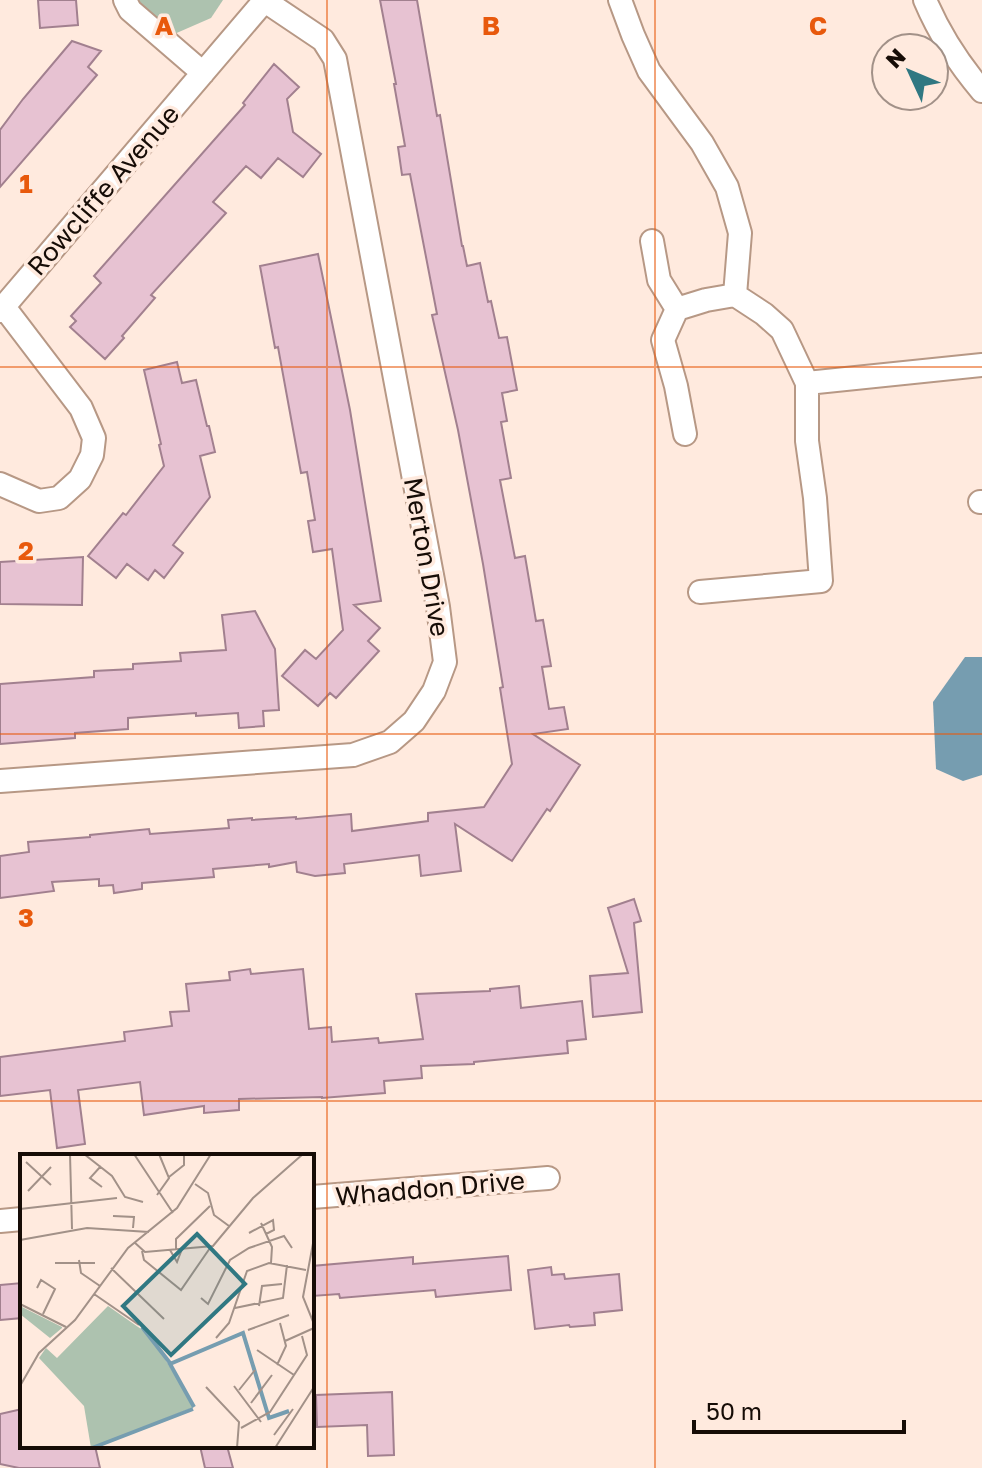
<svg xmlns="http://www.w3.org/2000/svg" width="982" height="1468" font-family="'Golos Text',sans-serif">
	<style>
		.green { fill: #adc2af }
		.water { fill: #769db0 }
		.building { fill: #e7c2d2; stroke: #a2808f; stroke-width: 2 }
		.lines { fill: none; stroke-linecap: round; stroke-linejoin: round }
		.minor-casing { stroke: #b79885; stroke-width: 26 }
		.minor { stroke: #fff; stroke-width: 22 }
		.grid { fill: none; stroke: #e8590c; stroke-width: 2; stroke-opacity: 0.55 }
		.labels { text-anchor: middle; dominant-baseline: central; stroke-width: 7; stroke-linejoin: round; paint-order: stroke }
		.street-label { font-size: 26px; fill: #160c06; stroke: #ffeade }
		.inset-river { fill: none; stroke: #769db0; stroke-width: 4 }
		.inset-road { fill: none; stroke: #a29188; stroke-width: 2 }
		.view { fill: #307882; fill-opacity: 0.15; stroke: #307882; stroke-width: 4 }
		.inset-edge { fill: none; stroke: #160c06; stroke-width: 4 }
		.grid-label { font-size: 26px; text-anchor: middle; font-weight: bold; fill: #e8590c; stroke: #ffeade; stroke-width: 7; stroke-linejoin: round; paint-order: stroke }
	</style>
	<rect width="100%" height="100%" fill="#ffeade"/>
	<path class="green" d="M139,0H223L211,18L172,35L143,7Z"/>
	<path class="water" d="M965,657H982V775L963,781L936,769L933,702Z"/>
	<path class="building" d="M38,0H76L78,25L40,28Z
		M380,0H417L437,116L440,115L462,246H463L467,266L480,263L488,302L491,301L499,338L507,337L517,390L502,393L507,421L501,422L511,478L500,480L515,558L525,556L536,621L543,620L551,666L542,667L549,709L564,707L568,729L533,734L580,765L550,811L547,809L512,861L455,824L461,871L421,876L419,855L344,864L345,873L315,876L297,872L296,862L269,867V864L213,869L214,877L142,883V889L114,893L113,885L99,886V879L52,882L54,891L0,898V856L29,852L28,842L90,837V835L149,829L150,834L229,828L228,820L252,818V820L296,817V819L351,814L352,831L428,821V813L484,807L512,764L500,688L503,687L483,564L458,430L432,315L437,314L410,174L402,175L398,147L405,146L394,84H396Z
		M72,41L101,51L88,67L97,75L0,187V130L23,99Z
		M274,64L299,87L287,99L293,132L321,154L303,177L278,158L261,178L246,166L213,202L226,213L151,295L155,298L122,336L124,338L105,359L70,327L76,321L71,316L101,283L94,276L245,105L243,103Z
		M318,254L350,410L381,601L354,605L380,628L368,641L379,651L336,698L330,693L318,706L282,676L305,650L316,659L343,630L332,549L313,552L308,521L315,520L307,472L301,473L278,347L275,348L260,266Z
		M177,362L182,383L196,380L207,426H209L215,452L200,456L210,497L173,545L183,553L164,578L155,570L148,580L127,564L116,578L88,556L123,513L126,515L164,466L159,445L161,444L144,370Z
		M83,557L82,605L0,604V562Z
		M255,611L275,649L279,710L263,711L264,726L239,728L238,713L196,716V713L128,718V729L75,733V738L0,744V684L94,677V671L133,669V664L181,661L180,653L226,650L222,615Z
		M634,899L641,921L634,923L642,1012L593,1017L590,976L628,973L608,908Z
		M250,969L251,974L303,969L309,1029L331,1027L332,1042L378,1038L379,1043L423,1039L416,994L490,991V989L519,986L521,1008L582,1001L586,1039L567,1041L568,1053L474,1062V1064L421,1066L422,1078L384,1081L385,1093L322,1098V1097L239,1099V1110L204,1113V1106L144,1115L140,1082L78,1090L85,1144L57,1148L50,1090L0,1096V1057L125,1041L124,1032L172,1026L170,1012L189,1011L186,984L230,980L229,972Z
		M508,1256L511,1290L436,1297L435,1290L340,1298L339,1294L312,1296V1266L413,1257V1264Z
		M551,1267L552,1275L564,1274L565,1279L619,1274L622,1310L594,1313L595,1325L570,1327L569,1325L535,1329L528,1270Z
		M22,1283V1318L0,1320V1285Z
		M392,1392L394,1455L368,1456L367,1425L317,1427L316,1395Z
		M22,1409V1446H95L100,1468H19L0,1464V1414Z
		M200,1446H227L233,1468H205Z"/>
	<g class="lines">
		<g class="minor-casing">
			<path id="minor" d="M125,0L130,10L203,73
				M620,0L633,35L649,71L702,143L727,187L740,233L735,295L764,314L782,330L807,383V441L815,498L821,581L700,592
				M925,0C939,33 959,64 982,91
				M652,241L659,280L677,309
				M0,311L265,0
				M807,383L982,365
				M685,434L676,386L663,340L677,309L706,300L735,295
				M0,484L39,501L59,498L80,479L92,455L94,438L81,408L4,307
				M980,502H982
				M0,781L353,755L390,742L414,721L434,691L445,662L438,607L335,59L323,40L265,1
				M312,1197L548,1178
				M0,1221L22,1219"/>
		</g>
		<use href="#minor" class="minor"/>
	</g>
	<path class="grid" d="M327,0V1468M655,0V1468M0,367H982M0,734H982M0,1101H982"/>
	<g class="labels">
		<g class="street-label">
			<text transform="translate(103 190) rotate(-49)">Rowcliffe Avenue</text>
			<text transform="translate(427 557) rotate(80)">Merton Drive</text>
			<text transform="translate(430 1188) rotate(-5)">Whaddon Drive</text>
		</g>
	</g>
	<g transform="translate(20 1154)">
		<rect width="294" height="294" fill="#ffeade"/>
		<path d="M0,152L42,173V174L30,184L0,160ZM88,152L131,182L174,253L71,294L64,252L19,204L26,194L37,204Z" fill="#adc2af"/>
		<path class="inset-river" d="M122,173L150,209M174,253L150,210L223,179L249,264L269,257M72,294L173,255"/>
		<path class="inset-road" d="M50,0L52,75M64,0L92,22L105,43L123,48M114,0L153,59M6,8L31,31M81,12L70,24L82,33M149,23L164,11V1M175,30L188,39L194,61L209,72M8,37L31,13M137,41L149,24L139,0M0,55L97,44M93,62L114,63L113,74M241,69L252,93L251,109M229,79L253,66L254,76L246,80M294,84L283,143L294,170M0,86L67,74L129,78M114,88L125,98L193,92L233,44L283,0M150,96L157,108L162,95M156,96V85L190,52M122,97L124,106L161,136L190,94M59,106L61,119L80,132M35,109H75M91,114L144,165M17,134L21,126L35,135L23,160M74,140L119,171M181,144L188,150L210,106L229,94L264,82L272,94M0,150L46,173M239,152L242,132L262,130M215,154L263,144L267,111M228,176L269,161M196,184L209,169L227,117L249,109L286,116M265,187L294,174M237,196L274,221M257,211L266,192L260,169M0,232L19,199L55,166L108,94L157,54L191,0M214,232L241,268M186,233L219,268L217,294M219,236L235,216M231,249L252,221M221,274L250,258L287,201L282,182M254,281L273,255M255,294L294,233"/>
		<path class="view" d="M177,80L225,130L151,201L103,152Z"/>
		<rect width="294" height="294" class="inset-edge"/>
	</g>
	<g class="grid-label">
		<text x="164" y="35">A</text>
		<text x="491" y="35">B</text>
		<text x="818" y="35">C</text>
		<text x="26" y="193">1</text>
		<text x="26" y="560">2</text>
		<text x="26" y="927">3</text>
	</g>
	<g transform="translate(910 72) rotate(314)"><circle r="38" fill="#ffeade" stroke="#a29188" stroke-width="2"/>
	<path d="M0-6L14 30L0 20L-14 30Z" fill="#307882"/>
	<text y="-12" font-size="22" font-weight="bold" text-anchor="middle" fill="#160c06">N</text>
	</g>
	<path d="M694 1420v12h210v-12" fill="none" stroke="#160c06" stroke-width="4"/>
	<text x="706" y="1420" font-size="24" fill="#160c06" stroke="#ffeade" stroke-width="6" paint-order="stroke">50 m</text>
</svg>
